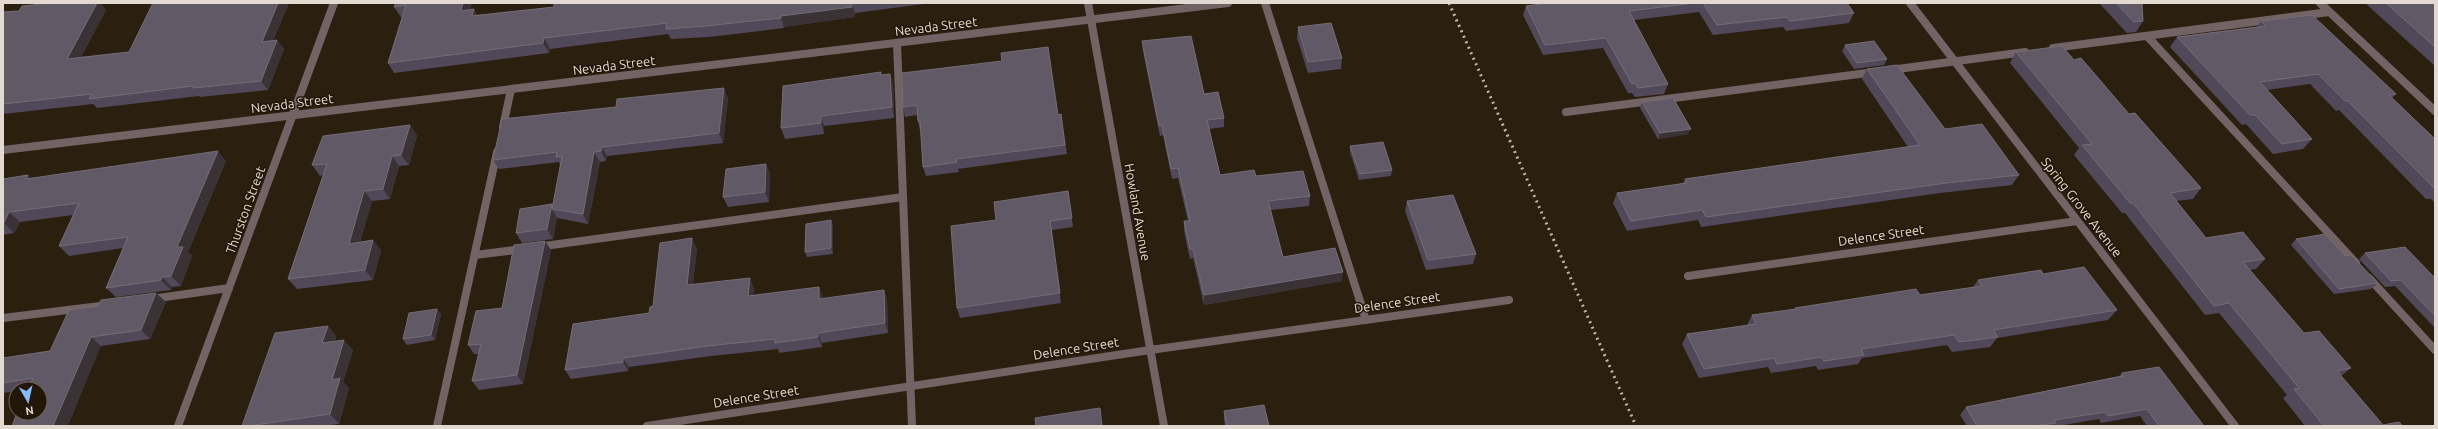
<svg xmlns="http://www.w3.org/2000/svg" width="2438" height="429" font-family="Ubuntu,sans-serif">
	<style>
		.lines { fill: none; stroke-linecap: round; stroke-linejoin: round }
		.service { stroke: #736364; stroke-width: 8 }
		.minor { stroke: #736364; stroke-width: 8 }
		.tertiary { stroke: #736364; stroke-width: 8 }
		.rail { stroke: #bdb4a9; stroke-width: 3; stroke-dasharray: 2 4; stroke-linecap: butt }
		.wall { fill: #514959 }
		.shaded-wall { fill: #3b3236 }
		.building { fill: #615966; stroke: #756d76 }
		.labels { text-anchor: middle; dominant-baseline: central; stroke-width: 3; stroke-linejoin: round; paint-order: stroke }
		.street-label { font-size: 13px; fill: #e2dad0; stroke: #211607 }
	</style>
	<rect width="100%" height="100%" fill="#2b1f10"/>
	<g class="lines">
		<path class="service" d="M1265,3L1366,320
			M2147,36L2356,263
			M897,43L912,426
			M2053,48L2329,12
			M1890,70L2025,52
			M1566,112L1875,72
			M503,127L511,89
			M537,247L903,197
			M475,255L523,249
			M2369,278L2435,350
			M151,299L229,288
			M3,318L108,305
			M437,426L497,152"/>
		<path class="minor" d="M1088,3L1164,426
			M1910,3L2235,426
			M2320,3L2435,111
			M1688,276L2077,221
			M178,426L334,3
			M647,426L1150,350L1509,300"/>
		<path class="tertiary" d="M3,150L1228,3"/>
		<path class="rail" d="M1449,3L1636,426"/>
	</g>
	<path class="wall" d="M53,3H100L106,10L81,57L129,52L153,3H289L273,40H277L284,49L268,90L200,97L199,96L97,108L93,104L3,114V12L19,11Z
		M396,3H472L470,10L474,9L477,15L554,7L560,3H931L855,13V17L784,27V28L709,37L671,39L668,34L550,49L549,53L394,73L388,63L402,17H401L394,7Z
		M1548,3H1847L1854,13L1849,23L1786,31L1783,27L1713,35L1699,12L1634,20L1668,84L1664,94L1635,97L1632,93H1628L1603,48L1543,55L1523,15L1526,6Z
		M2099,3H2142L2143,21L2136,32L2127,33Z
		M2365,3H2434L2435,4V66Z
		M2261,21L2396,94L2392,98L2435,139V203L2431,199H2426L2339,110L2336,111L2310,84L2267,90L2312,139L2303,149L2273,154L2246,124L2242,125L2170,47L2177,37L2257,27Z
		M1298,27L1342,58L1341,69L1308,73L1297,38Z
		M1142,41L1204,94L1224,118V127L1209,129L1220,175L1256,176L1310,196L1309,206L1271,210L1283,257L1342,281L1204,305L1193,258L1190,259L1184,231V221H1188L1178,178L1172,179L1163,135L1160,136L1143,51Z
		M1845,45L1887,59L1884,65L1854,69L1842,51Z
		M2016,52L2074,60L2129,114L2201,188L2193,199L2176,201L2206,238L2265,259L2256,269L2249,270L2304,333L2351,368L2341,376L2383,425L2403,426H2305L2283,398L2287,395L2219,313L2205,315L2125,213H2122L2074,155L2079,148L2010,63Z
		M1867,69L1945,129L2019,175L2012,185L1940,193L1701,227L1698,220L1627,231L1613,203L1617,193L1683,183L1685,179L1908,147L1862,79Z
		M881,72V75L890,74L893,84L894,118L824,126V134L785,139L781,128Z
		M902,73L1058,115L1061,114L1067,154L958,169L959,172L926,176L923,167L921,131H920L918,121L917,115L905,117L903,107Z
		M728,98L723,143L607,156L606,161L600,162L588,224L557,218L553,239L522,243L516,233L553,205L560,165L559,162L499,169L493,160Z
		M1642,102L1688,134L1658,139L1640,108Z
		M410,125L417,136L409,165L399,166L390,199L372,201L360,242L373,240L381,251L373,280L297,289L288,279L323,175L320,176L312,165Z
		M1350,146L1392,170L1391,176L1359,180L1350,152Z
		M226,161L188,252L192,256L181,286L172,287L171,290L116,297L106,288L123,248L69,256L59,246L73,215L20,222L14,233L3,235V179L31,178Z
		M766,164L770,174L769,202L728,207L723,197Z
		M1068,191L1073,227L1052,230L1061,303L960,318L957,308L996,220Z
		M1407,201L1476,254L1473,264L1426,270L1405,211Z
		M831,220L833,226V254L807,257L805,252Z
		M2296,239L2378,283L2371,289L2334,294L2291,245Z
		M697,248L693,284L754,288L753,295L823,297V299L884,290L887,300L888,333L822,343V347L779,353L778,349L711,356L629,367L628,371L571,379L565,370L649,313L653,306Z
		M551,250L523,384L479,390L472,381L479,354H474L468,345L502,308Z
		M2365,253L2435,278V328L2395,286L2385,287L2359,259Z
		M2043,274L2117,310L2108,320L1997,338L1990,347L1952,352L1947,345L1862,358L1858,364L1818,370L1816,366L1771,373L1768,367L1699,378L1682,344L1687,334L1747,325L1752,315L1794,310L1795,308L1920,295L1973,287L1978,280Z
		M166,302L150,339L101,346L40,389H16V391L3,393V358L50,351Z
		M437,309L441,314L435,340L407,345L403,339Z
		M328,326L336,336L335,341L353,350L343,382L349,388L339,424L322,426H242Z
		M2122,373L2204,426H2147L2140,416L2101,423L2099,419L2058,426H1967L1960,415L1966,407L2119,376Z
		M1224,411L1269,426H1225L1224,420Z"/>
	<path class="shaded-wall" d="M97,3H100L106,10L75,68L67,59Z
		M278,3H289L269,51L262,42Z
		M463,3H472L467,21L461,11Z
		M852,3L855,13V17L784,27V28L781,18V16Z
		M474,9L479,20L472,16Z
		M544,38L550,49L549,53L543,43Z
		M277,40L284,49L268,90L261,81Z
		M890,74L893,84L894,118L892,107Z
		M724,88L728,98L723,143L719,133Z
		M821,116L824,126V134L821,123Z
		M410,125L417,136L409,165L401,155Z
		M1691,129L1688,134L1658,139L1660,133Z
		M602,147L607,156L606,161L601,151Z
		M218,151L226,161L188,252L192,256L181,286L171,276L177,247Z
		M594,152L600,162L588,224L583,214Z
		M392,156L399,166L390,199L383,189Z
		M766,164L770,174L769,202L765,192Z
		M28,175L38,185L26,179Z
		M364,191L372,201L357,254L349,244Z
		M552,204V209L557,218L553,239L547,229Z
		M9,212L20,222L14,233L4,223Z
		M831,220L833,226V254L831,248Z
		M692,238L697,248L692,295L687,285Z
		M373,240L381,251L373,280L365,270Z
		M545,241L551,250L523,384L517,375Z
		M1343,272L1342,281L1204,305V295Z
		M162,277L172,287L171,290L161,280Z
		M750,278L754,288L752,305L748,296Z
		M819,287L823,297V309L819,299Z
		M884,290L887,300L888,333L885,323Z
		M156,293L166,302L150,339L141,330Z
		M437,309L441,314L435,340L431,335Z
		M328,326L336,336L331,353L322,343Z
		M818,333L822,343V347L818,337Z
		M91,337L101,346L68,426H53Z
		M344,340L353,350L343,382L349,388L339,424L330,414L332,380Z
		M623,358L629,367L628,371L623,362Z"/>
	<path class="building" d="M53,3H97L67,59L129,52L153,3H278L262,42L277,40L261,81L193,88V86L89,99L92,94L3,104V12L19,11L22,6Z
		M396,3H463L461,11L474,9L472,16L554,7V4L560,3H852V7L781,16V18L705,26L666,29L667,23L544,38L543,43L388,63L406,5L394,7Z
		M1548,3H1695L1629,11L1668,84L1638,88L1635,83L1632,84L1606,38L1545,45L1526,6Z
		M1703,3H1847L1854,13L1790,21L1787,17L1717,25Z
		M2116,3H2142L2143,21L2134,22Z
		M2386,3H2434L2435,4V47Z
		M2312,15L2396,94L2389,95L2435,139V189L2348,101H2345L2318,74L2260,82L2312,139L2282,144L2255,115H2250L2177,37L2266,26L2261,21Z
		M1331,23L1342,58L1308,62L1298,27Z
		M1191,36L1204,94L1218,92L1224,118L1207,120L1220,175L1254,170L1256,176L1303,171L1310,196L1268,201L1283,257L1335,248L1343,272L1204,295L1193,249H1190L1184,221H1190L1178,168L1171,169L1162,125L1159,126L1142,41Z
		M1874,41L1887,59L1857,63L1845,45Z
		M2062,46L2074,60L2081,58L2129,114L2135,113L2201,188L2170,193L2206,238L2243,232L2265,259L2243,262L2304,333L2319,331L2351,368L2337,371L2383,425L2399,422L2403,426H2324L2294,389L2299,388L2229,303L2214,306L2133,203H2130L2082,145L2092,144L2016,52Z
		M1048,47L1058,115L1061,114L1065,145L956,159L957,162L923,167L920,121H918L917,105L903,107L902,73L1002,61L1001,53Z
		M1897,65L1945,129L1982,124L2019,175L1946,183L1706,217L1702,210L1631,221L1617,193L1687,183L1685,179L1920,145L1867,69Z
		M881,72V75L890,74L892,107L821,116V123L781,128L783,86Z
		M724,88L719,133L602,147L601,151L594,152L583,214L552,209L562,157H556L557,152L493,160L502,119L616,107L617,99Z
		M1673,98L1691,129L1660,133L1642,102Z
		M410,125L401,155L392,156L383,189L364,191L349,244L373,240L365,270L288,279L327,164L312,165L323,136Z
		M1383,142L1392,170L1360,174L1350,146Z
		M218,151L177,247H183L171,276L162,277L161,280L106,288L128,237L59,246L79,203L9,212L4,223H3V179L28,175L26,179Z
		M766,164L765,192L723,197L726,169Z
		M1068,191L1072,218L1050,221L1060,293L957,308L951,226L996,220L994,202Z
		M1453,195L1476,254L1428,260L1407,201Z
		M552,204L547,229L516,233L520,209Z
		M831,220V248L805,252L806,224Z
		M2325,234L2345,256L2351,255L2378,283L2339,289L2296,239Z
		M692,238L687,285L750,278L748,296L819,287V299L884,290L885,323L818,333V337L775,343V339L707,346L623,358V362L565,370L573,324L649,313L650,307L653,306L660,243Z
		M545,241L517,375L472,381L481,344L468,345L476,311L502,308L514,245Z
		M2405,247L2435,278V316L2401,280L2391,281L2365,253Z
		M2084,267L2117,310L1993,330L1998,337L1959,342L1954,335L1861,349L1864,355L1824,361L1822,357L1777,364L1774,358L1704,369L1687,334L1756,324L1752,315L1796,309L1795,308L1916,289L1920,295L1982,286L1978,280L2041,270L2043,274Z
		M156,293L141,330L91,337L53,426H12L17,413H40V389H28L33,378L3,383V358L50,351L69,310L98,306L101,300Z
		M437,309L431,335L403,339L409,313Z
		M328,326L322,343L344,340L332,380L340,378L330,414L248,426H242L275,333Z
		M2159,367L2204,426H2159L2147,409L2108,416L2105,412L2054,420L2056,423L2034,426H1977L1966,407L2123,376L2122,373Z
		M1264,405L1269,426H1227L1224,411Z
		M1100,408L1102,426H1036L1035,418Z"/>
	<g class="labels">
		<g class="street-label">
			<text transform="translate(936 26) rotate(-7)">Nevada Street</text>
			<text transform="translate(614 65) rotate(-7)">Nevada Street</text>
			<text transform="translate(292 103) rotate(-7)">Nevada Street</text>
			<text transform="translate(2082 207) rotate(52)">Spring Grove Avenue</text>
			<text transform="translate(245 210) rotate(-70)">Thurston Street</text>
			<text transform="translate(1138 212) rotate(80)">Howland Avenue</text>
			<text transform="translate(1881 235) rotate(-8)">Delence Street</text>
			<text transform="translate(1397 302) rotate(-8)">Delence Street</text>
			<text transform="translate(1076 348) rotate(-9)">Delence Street</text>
			<text transform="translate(756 396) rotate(-9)">Delence Street</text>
		</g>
	</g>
	<rect width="2438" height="429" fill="none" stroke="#e2dad0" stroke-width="8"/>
	<g transform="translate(28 401) rotate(171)"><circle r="19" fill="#211607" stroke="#6e6457"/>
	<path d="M0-3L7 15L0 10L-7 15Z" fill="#86bbfb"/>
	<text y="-6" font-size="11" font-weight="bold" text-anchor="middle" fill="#e2dad0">N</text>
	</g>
</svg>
